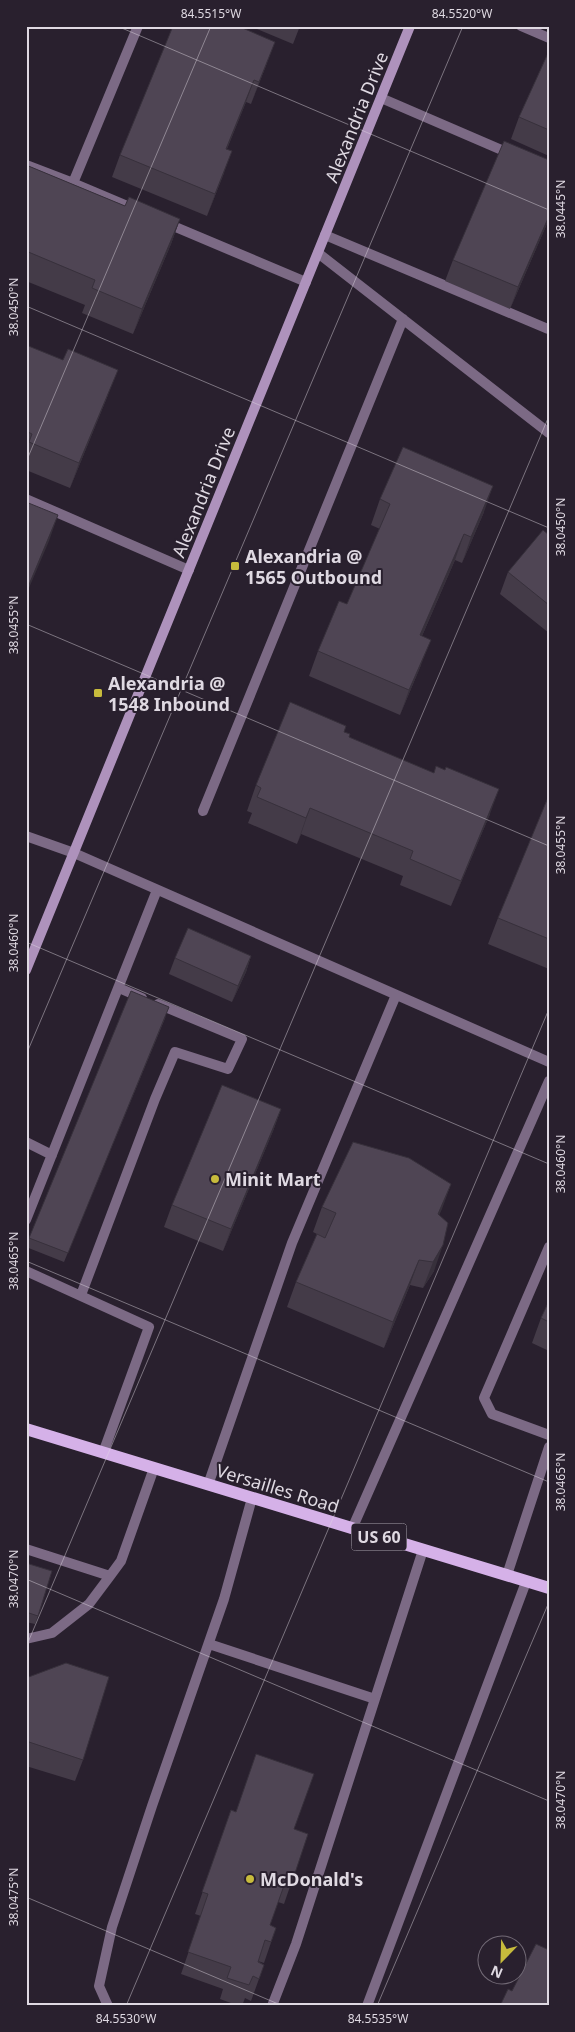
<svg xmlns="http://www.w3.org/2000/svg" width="575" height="2032" font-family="'Noto Sans',sans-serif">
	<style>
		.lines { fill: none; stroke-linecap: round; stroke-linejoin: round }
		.service { stroke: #7c6a85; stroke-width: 10 }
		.secondary { stroke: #ae92bc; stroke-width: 10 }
		.primary { stroke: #d5b1e8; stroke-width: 12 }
		.wall { fill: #443b48 }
		.shaded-wall { fill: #37303b }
		.building { fill: #4f4554; stroke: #37303b }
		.ticks { fill: none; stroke: #dfd9e2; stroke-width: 1; stroke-opacity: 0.45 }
		.poi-dot { fill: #c7bb3c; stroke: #29202e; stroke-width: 2 }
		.labels { text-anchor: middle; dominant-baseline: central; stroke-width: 4; stroke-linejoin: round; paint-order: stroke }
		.shield { fill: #29202e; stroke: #a8a2ac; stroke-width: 1 }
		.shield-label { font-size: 16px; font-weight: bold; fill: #dfd9e2 }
		.street-label { font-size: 18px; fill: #dfd9e2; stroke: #29202e }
		.poi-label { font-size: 18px; font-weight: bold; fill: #dfd9e2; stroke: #29202e; text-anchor: start }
		.neatline { fill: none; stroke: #dfd9e2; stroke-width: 2 }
		.ticks-label { font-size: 12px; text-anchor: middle; fill: #dfd9e2 }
	</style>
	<rect width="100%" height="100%" fill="#29202e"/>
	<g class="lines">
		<path class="service" d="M521,26L549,38
			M381,98L511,154
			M26,165L73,183
			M137,210L73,183L138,26
			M166,223L306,282
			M325,235L548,329L549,328
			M318,253L549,433
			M26,499L189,570
			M203,811L403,319
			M26,836L74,853L549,1062
			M119,988L142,998
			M26,1142L52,1155
			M26,1220L157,890
			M549,1247L484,1398L492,1414L549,1435
			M26,1271L149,1327L103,1453
			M81,1295L155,1099L175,1052L228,1069L242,1039L158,1004
			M208,1485L292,1243L396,995
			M352,1529L549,1081
			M26,1549L110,1576
			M507,1575L549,1447
			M26,1639L52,1633L89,1604L110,1576L121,1561L154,1468
			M209,1644L375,1699
			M108,2006L99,1986L112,1927L152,1806L224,1599L252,1498
			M272,2006L296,1944L423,1550
			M367,2006L526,1582"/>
		<path class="secondary" d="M26,970L410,26"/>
		<path class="primary" d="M26,1429L549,1588"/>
	</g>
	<path class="wall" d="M250,26H300L293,44Z
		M549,51V156L511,139L519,117Z
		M267,63L251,104L246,102L227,149L224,173L207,216L112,177L120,155Z
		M549,160V219L510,309L445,281L453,260Z
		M26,165L125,206L180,219L171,244L133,334L82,313L85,305L26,281Z
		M26,345L108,395L70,488L26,470Z
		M380,499L484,512L462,563L455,560L422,636L421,665L400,715L309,676L318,651L347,604L380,529L371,525Z
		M549,535V633L500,594L508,572Z
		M344,732L349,737L490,814L451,906L400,885L403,876L301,834L297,844L248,823L252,813L247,811L256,785Z
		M549,795V969L488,944L498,918Z
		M251,956L246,972L232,1002L169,974L175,958Z
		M166,1016L64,1262L26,1247L29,1238Z
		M281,1109L273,1131L223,1251L164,1227L172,1205Z
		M451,1184L439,1215L434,1271L423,1288L410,1285L384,1348L287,1307L296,1282L317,1234L313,1232L322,1207Z
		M549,1301V1351L532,1343L541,1318Z
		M26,1563L38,1616L35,1624L26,1622Z
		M26,1678L83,1760L75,1781L26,1766Z
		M231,1810L294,1829L308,1834L284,1904L278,1902L270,1925L276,1928L264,1963L258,1961L264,1965L251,2001L245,1998L242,2006H239L220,1999L223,1989L181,1974L201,1916L195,1914Z"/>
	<path class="shaded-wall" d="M275,42L267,63L251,104L259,82Z
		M254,80L246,102L218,170L226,149Z
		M232,151L224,173L207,216L215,194Z
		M549,216V219L510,309L518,287Z
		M180,219L171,244L133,334L142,309Z
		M118,370L108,395L70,488L79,463Z
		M493,486L484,512L462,563L471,537Z
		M58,515L49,541L26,595V592Z
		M464,534L455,560L411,661L420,635Z
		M431,640L421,665L400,715L409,690Z
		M499,789L490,814L451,906L461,881Z
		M310,808L301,834L297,844L306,818Z
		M251,956L246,972L232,1002L238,986Z
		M281,1109L273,1131L223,1251L231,1229Z
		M451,1184L442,1209L428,1239L438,1214Z
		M443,1245L434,1271L423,1288L433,1262Z
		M419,1260L410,1285L384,1348L393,1322Z"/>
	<path class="building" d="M173,26H238L275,42L259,82L254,80L226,149L232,151L215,194L120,155Z
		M549,51V130L519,117Z
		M504,141L549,160V216L518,287L453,260Z
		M26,165L125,206L129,197L180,219L142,309L92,288L95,280L26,251Z
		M26,345L63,360L68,349L118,370L79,463L29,442L32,434L26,431Z
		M403,447L493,486L471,537L464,534L420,635L431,640L409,690L318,651L339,601L347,604L390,504L380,499Z
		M26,502L58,515L26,592Z
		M543,530L549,535V605L508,572Z
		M290,702L346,726L344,732L350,734L349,737L434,773L436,766L445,770L446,767L499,789L461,881L410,859L413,851L310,808L306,818L257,797L261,788L256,785Z
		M549,795V939L498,918Z
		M188,928L251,956L238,986L175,958Z
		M131,991L169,1007L68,1253L29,1238Z
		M222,1085L281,1109L231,1229L172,1205Z
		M353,1142L409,1158L451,1184L438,1214L448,1223L443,1245L433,1262L419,1260L393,1322L296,1282L317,1234L325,1238L336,1213L322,1207Z
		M549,1301V1322L541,1318Z
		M26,1563L52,1571L38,1616L26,1612Z
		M66,1663L109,1677L83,1760L26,1741V1678Z
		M256,1754L314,1774L294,1829L308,1834L292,1882L286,1880L270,1925L276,1928L271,1942L265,1940L258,1962L264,1965L259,1979L253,1976L249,1985L227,1978L231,1967L188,1952L208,1894L202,1892L231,1810L236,1812Z
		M536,1944L549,1950V2004L548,2006H500L508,1989L512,1991Z"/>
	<path class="ticks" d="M117,26L549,210M26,306L549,528M26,462L211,26M26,624L549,846M26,942L549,1164M26,1055L463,26M26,1261L549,1482M26,1579L549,1801M26,1647L549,416M26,1897L283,2006M126,2006L549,1009M377,2006L549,1602"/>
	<g class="poi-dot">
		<rect x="230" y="561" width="10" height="10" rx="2.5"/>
		<rect x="93" y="688" width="10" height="10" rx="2.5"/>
		<circle cx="215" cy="1179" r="5"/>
		<circle cx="250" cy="1879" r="5"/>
	</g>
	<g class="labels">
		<rect class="shield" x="351.5" y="1523.5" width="55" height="27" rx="4"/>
		<g class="shield-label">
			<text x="379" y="1537">US 60</text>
		</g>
		<g class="street-label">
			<text transform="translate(356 117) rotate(-68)">Alexandria Drive</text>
			<text transform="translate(203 492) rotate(-68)">Alexandria Drive</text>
			<text transform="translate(278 1488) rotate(17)">Versailles Road</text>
		</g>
		<g class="poi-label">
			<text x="245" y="556">Alexandria @<tspan x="245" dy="21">1565 Outbound</tspan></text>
			<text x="108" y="683">Alexandria @<tspan x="108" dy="21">1548 Inbound</tspan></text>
			<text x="225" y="1179">Minit Mart</text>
			<text x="260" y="1879">McDonald's</text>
		</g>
	</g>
	<rect width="575" height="2032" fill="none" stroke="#29202e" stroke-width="55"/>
	<g transform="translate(502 1960) rotate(203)"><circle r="24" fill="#29202e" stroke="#726a76"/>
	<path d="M0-4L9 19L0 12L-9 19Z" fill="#c7bb3c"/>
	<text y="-8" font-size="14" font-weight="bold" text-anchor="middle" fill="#dfd9e2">N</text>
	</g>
	<rect x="28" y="28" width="520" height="1976" class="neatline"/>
	<g class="ticks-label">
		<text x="211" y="18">84.5515°W</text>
		<text x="462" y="18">84.5520°W</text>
		<text transform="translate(561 209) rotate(-90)" y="4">38.0445°N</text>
		<text transform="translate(14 307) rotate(-90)" y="4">38.0450°N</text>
		<text transform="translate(561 527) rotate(-90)" y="4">38.0450°N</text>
		<text transform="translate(14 625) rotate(-90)" y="4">38.0455°N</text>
		<text transform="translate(561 845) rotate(-90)" y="4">38.0455°N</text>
		<text transform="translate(14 943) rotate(-90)" y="4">38.0460°N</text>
		<text transform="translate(561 1164) rotate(-90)" y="4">38.0460°N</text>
		<text transform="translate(14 1261) rotate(-90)" y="4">38.0465°N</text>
		<text transform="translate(561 1482) rotate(-90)" y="4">38.0465°N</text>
		<text transform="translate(14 1579) rotate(-90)" y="4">38.0470°N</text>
		<text transform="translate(561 1800) rotate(-90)" y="4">38.0470°N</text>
		<text transform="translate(14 1897) rotate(-90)" y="4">38.0475°N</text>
		<text x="126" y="2023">84.5530°W</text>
		<text x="378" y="2023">84.5535°W</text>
	</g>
</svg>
